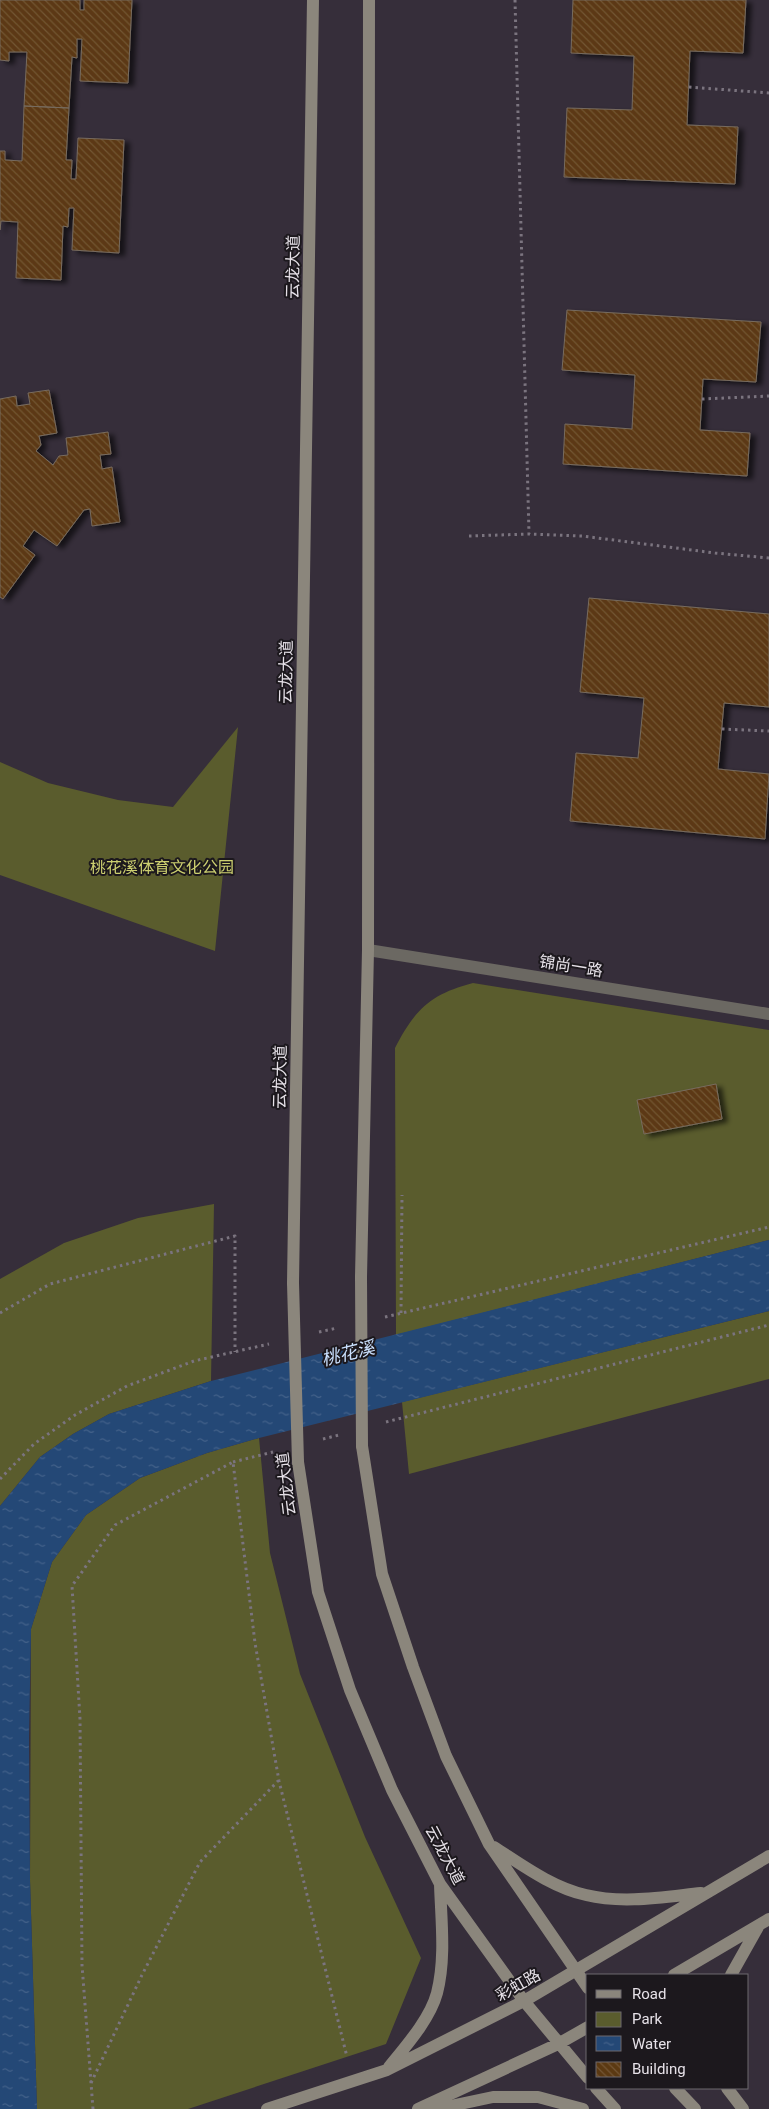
<svg xmlns="http://www.w3.org/2000/svg" width="769" height="2109" font-family="Roboto,'Noto Sans SC',sans-serif">
	<style>
		.green { fill: #5a5c2d }
		.water { fill: url(#water-ripples) }
		.building { fill: url(#building-back-hatch); stroke: #776b5f; filter: url(#shadow) }
		.lines { fill: none; stroke-linecap: round; stroke-linejoin: round }
		.path { stroke: #7b747f; stroke-width: 3; stroke-dasharray: 2.5 4; stroke-linecap: butt }
		.street { stroke: #6b6862; stroke-width: 12 }
		.secondary { stroke: #8b867c; stroke-width: 12 }
		.secondary-bridge { stroke: #8b867c; stroke-width: 12 }
		.labels { text-anchor: middle; dominant-baseline: central; stroke-width: 4; stroke-linejoin: round; paint-order: stroke }
		.street-label { font-size: 16px; fill: #e6e1e8; stroke: #1c181d }
		.park-label { font-size: 16px; fill: #cdd070; stroke: #1c181d }
		.water-label { font-size: 18px; font-style: italic; fill: #cae0fe; stroke: #1c181d }
	</style>
	<defs>
		<pattern id="water-ripples" width="26" height="14" patternUnits="userSpaceOnUse" patternTransform="scale(1.25)"><rect width="26" height="14" fill="#244876"/><path d="M2 4q2-2 4 0t4 0M15 11q2-2 4 0t4 0" fill="none" stroke="#44628a"/></pattern>
		<pattern id="building-back-hatch" width="6" height="6" patternUnits="userSpaceOnUse" patternTransform="scale(1.25)"><rect width="6" height="6" fill="#5b3912"/><path d="M-1 5l2 2M0 0l6 6M5-1l2 2" fill="none" stroke="#735534"/></pattern>
		<filter id="shadow"><feDropShadow dx="5.5" dy="3" stdDeviation="2.5" flood-color="#0009"/></filter>
	</defs>
	<rect width="100%" height="100%" fill="#362e3a"/>
	<path class="green" d="M238,727L215,951L0,875V762L48,783L118,800L173,807Z
		M473,983L769,1030V1240L396,1335L395,1048C415,1009 431,994 473,983Z
		M214,1204L211,1381L109,1414L73,1434L40,1457L0,1506V1279L64,1243L138,1218Z
		M769,1311V1379L409,1474L402,1402Z
		M259,1438L270,1553L300,1674L365,1837L421,1958L386,2044L188,2109H37L30,1880L31,1629L52,1562L86,1515L140,1478L207,1453Z"/>
	<path class="water" d="M769,1240V1311L259,1438L207,1453L140,1478L86,1515L52,1562L31,1629L29,1738L30,1880L37,2109H0V1506L40,1457L73,1434L109,1414L211,1381Z"/>
	<path class="building" d="M0,0H80V10H84V0H132L128,83L80,81L82,39H77V58L72,57L69,108L24,106L27,52H9V61L0,60Z
		M573,0H746L743,53L690,51L687,125L738,127L735,184L564,177L567,108L632,110L634,56L571,53Z
		M24,106L69,108L66,160H72L71,179H76L78,138L124,140L119,253L72,250L74,208H69L68,227L63,226L61,280L16,278L18,222L1,221L0,230V151H5V160L22,161Z
		M567,310L761,322L756,382L703,379L700,430L750,433L747,476L563,464L565,424L632,429L635,375L562,370Z
		M49,390L57,433L39,436L41,445L36,451L53,465L59,456L68,455L66,438L108,432L111,454L100,455L102,469L112,467L120,522L92,526L90,509L84,510L57,546L34,530L23,546L35,555L3,599L0,597V399L16,396L17,406L30,404L28,393Z
		M589,598L769,614V707L724,703L718,769L769,774L765,839L570,821L576,753L638,758L644,698L580,692Z
		M716,1084L722,1119L644,1134L637,1100Z"/>
	<g class="lines">
		<path class="path" d="M515,0L529,534
			M689,87L769,93
			M702,399L769,396
			M469,536L529,534L582,536L715,553L769,558
			M722,729L769,731
			M0,1313L50,1284L235,1236V1352
			M401,1313L402,1195
			M385,1317L769,1227
			M319,1332L337,1328
			M386,1422L769,1325
			M323,1439L339,1435
			M233,1462L273,1452
			M0,1479L34,1444L75,1415L127,1386L194,1361L269,1344
			M91,2083L142,1975L200,1862L278,1781
			M93,2109L82,1965L80,1719L72,1586L115,1525L233,1462L255,1643L279,1781L347,2057"/>
		<path class="street" d="M368,950L769,1014"/>
		<path class="secondary" d="M361,1277L368,950L369,0
			M293,1283L313,0
			M362,1446L382,1574L413,1667L446,1756L489,1844L588,1988
			M298,1462L318,1592L350,1690L392,1790L440,1884L524,2001L588,2078
			M494,1847C522,1865 553,1888 586,1895C623,1904 663,1897 701,1893
			M674,1975L769,1919
			M731,1975L758,1927
			M389,2067C406,2046 430,2019 437,1993C446,1958 441,1919 440,1884
			M596,2088L615,2109
			M675,2088L695,2109
			M727,2088L743,2109
			M267,2109L387,2070L524,2001L769,1856
			M418,2109L558,2044L588,2027
			M436,2109L493,2097H538L583,2109"/>
		<path class="secondary-bridge" d="M361,1277L362,1446
			M293,1283L298,1462"/>
	</g>
	<g class="labels">
		<g class="street-label">
			<text transform="translate(293 267) rotate(-89)">云龙大道</text>
			<text transform="translate(286 672) rotate(-89)">云龙大道</text>
			<text transform="translate(571 966) rotate(9)">锦尚一路</text>
			<text transform="translate(280 1077) rotate(-89)">云龙大道</text>
			<text transform="translate(286 1484) rotate(-97)">云龙大道</text>
			<text transform="translate(445 1855) rotate(62)">云龙大道</text>
			<text transform="translate(518 1985) rotate(-29)">彩虹路</text>
		</g>
		<g class="park-label">
			<text x="162" y="867">桃花溪体育文化公园</text>
		</g>
		<g class="water-label">
			<text transform="translate(348 1353) rotate(-14)">桃花溪</text>
		</g>
	</g>
	<rect x="586" y="1974" width="162" height="115" fill="#1c181d" stroke="#6d686e"/>
	<rect x="596" y="1990" width="25" height="8" fill="#8b867c" stroke="#6d686e"/>
	<text x="632" y="1999" font-size="15" fill="#e6e1e8">Road</text>
	<rect x="596" y="2012" width="25" height="15" fill="#5a5c2d" stroke="#6d686e"/>
	<text x="632" y="2024" font-size="15" fill="#e6e1e8">Park</text>
	<rect x="596" y="2036" width="25" height="15" fill="url(#water-ripples)" stroke="#6d686e"/>
	<text x="632" y="2049" font-size="15" fill="#e6e1e8">Water</text>
	<rect x="596" y="2062" width="25" height="15" fill="url(#building-back-hatch)" stroke="#6d686e"/>
	<text x="632" y="2074" font-size="15" fill="#e6e1e8">Building</text>
</svg>
